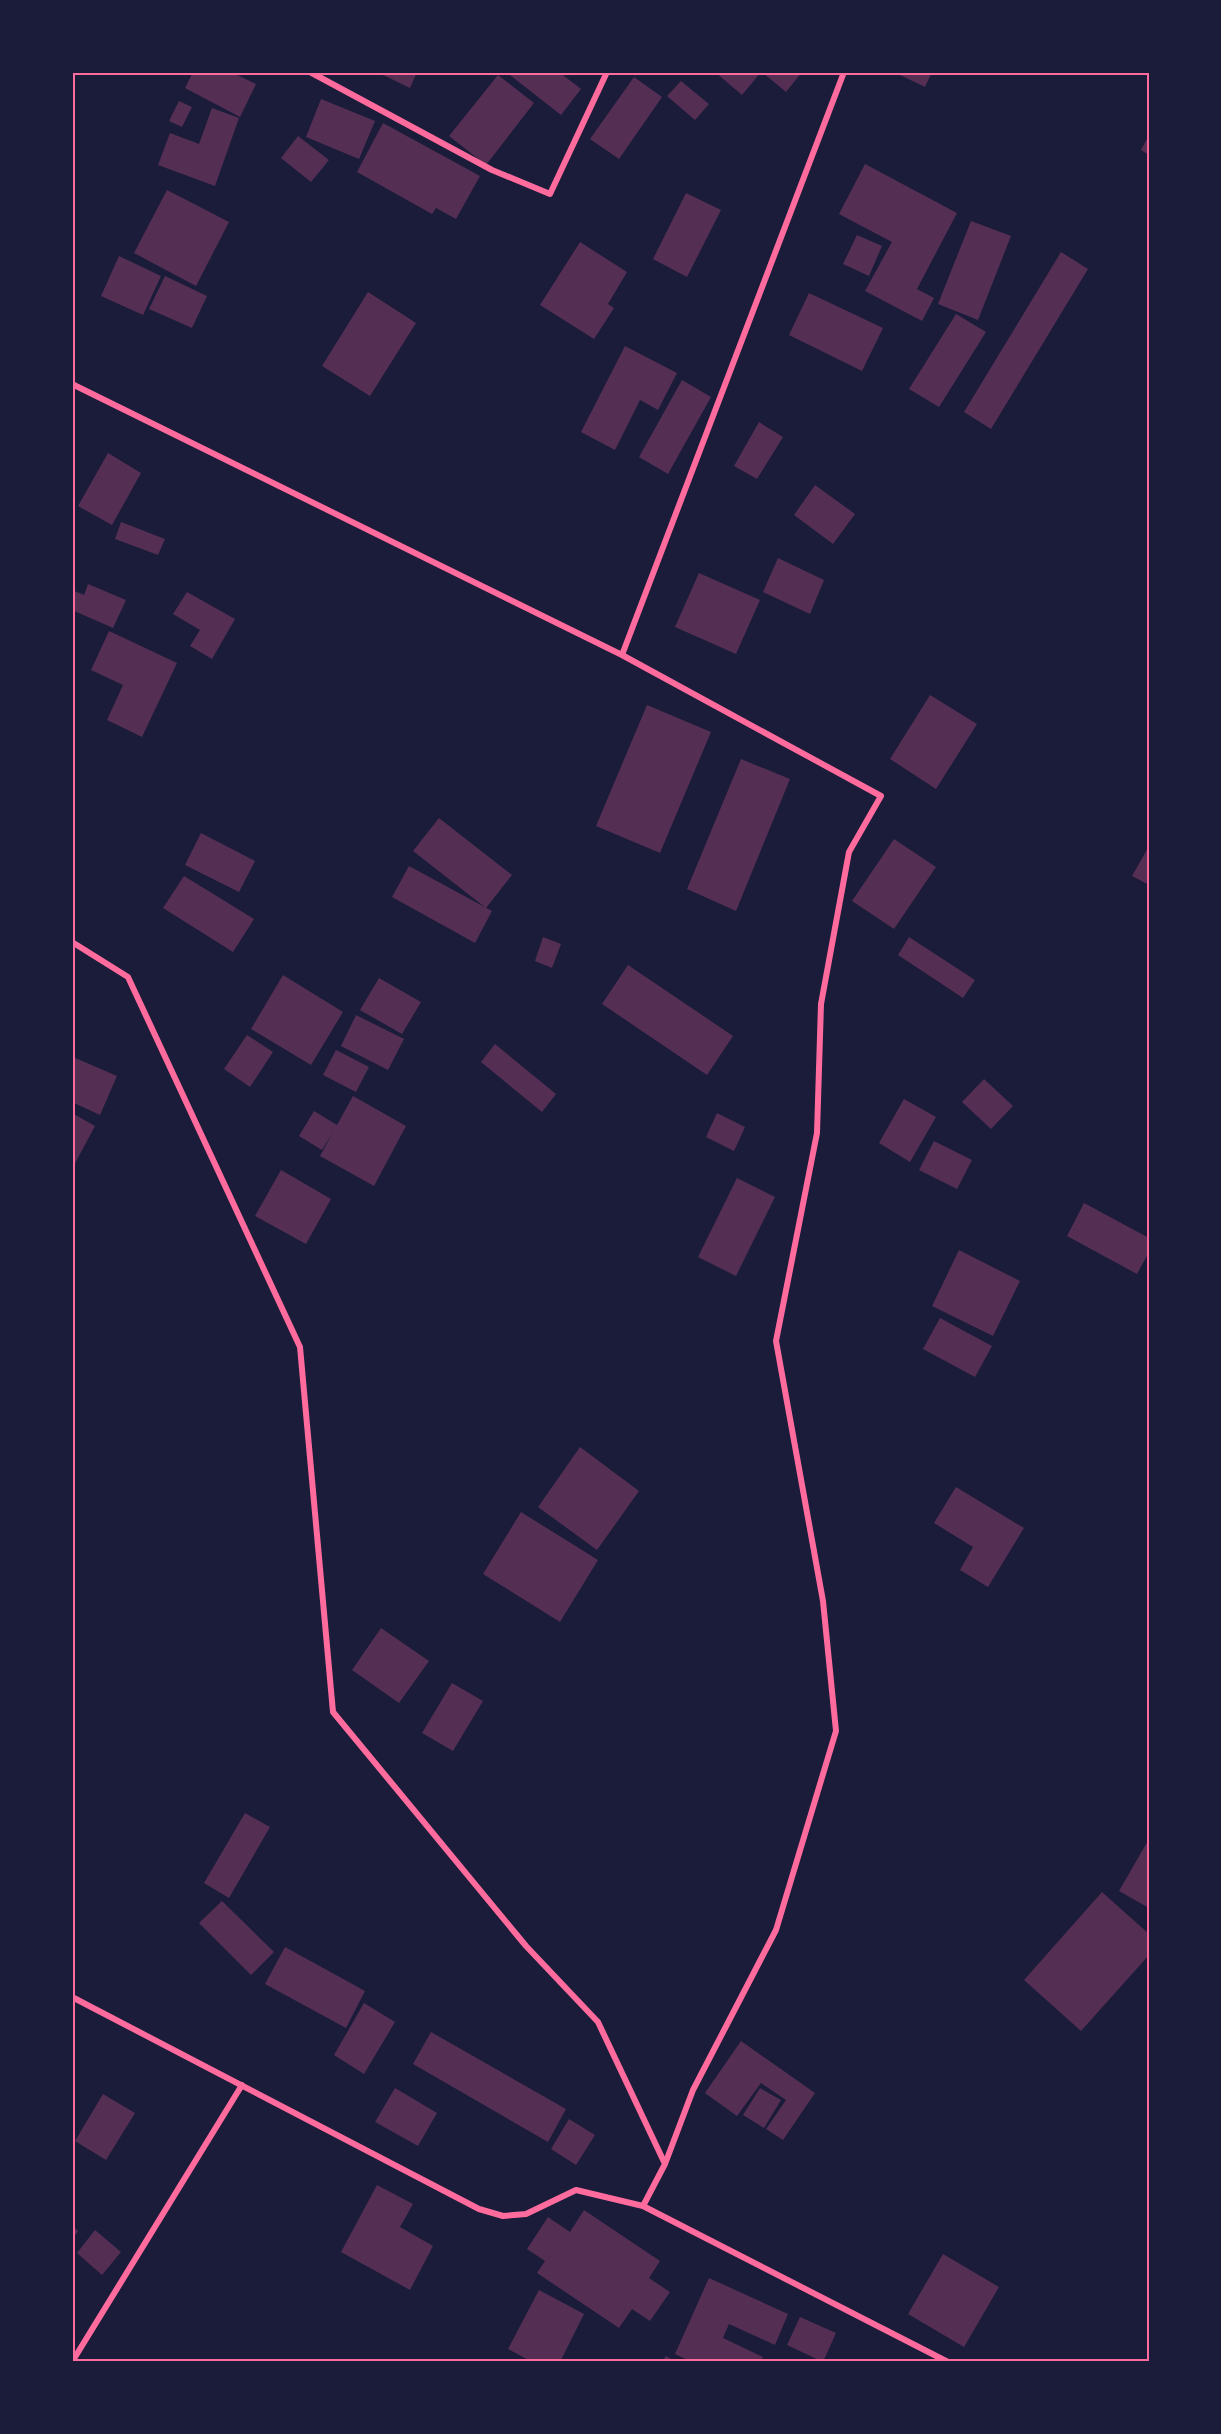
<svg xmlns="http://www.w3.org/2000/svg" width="1221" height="2434" font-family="'Varela Round',sans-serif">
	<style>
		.building { fill: #542f53 }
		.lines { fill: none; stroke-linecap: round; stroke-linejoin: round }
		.minor { stroke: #ff6b9d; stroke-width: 6 }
		.neatline { fill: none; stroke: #ff6b9d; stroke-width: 2 }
	</style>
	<rect width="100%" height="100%" fill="#1b1b3a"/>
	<path class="building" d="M193,72H231L256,84L240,117L185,88Z
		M377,72H417L410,88Z
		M506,72H559L581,89L561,115Z
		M715,72H761L742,95Z
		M762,72H802L786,92Z
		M901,72H932L925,87L900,75Z
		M498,75L534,103L486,165L449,136Z
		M634,77L662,97L619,159L590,139Z
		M681,81L709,104L695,120L667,96Z
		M321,99L375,121L359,159L306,137Z
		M179,101L192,107L182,127L169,121Z
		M212,108L239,118L215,186L158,165L170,133L199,144Z
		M383,123L480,176L456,219L436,208L432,214L357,172Z
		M1149,135V155L1141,150Z
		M298,136L329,160L311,182L281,158Z
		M865,164L957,213L917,289L934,298L922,321L865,291L892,242L839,214Z
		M167,190L229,222L196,286L134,253Z
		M686,193L721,210L687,277L653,259Z
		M971,221L1011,236L978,320L938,304Z
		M857,235L882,246L869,276L843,264Z
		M580,242L627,272L608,304L614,308L594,339L540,305Z
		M1061,252L1088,269L991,429L964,412Z
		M119,256L161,276L143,315L101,296Z
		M165,276L207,296L192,328L149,309Z
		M368,292L416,323L370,396L322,366Z
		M809,293L883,328L862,371L789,335Z
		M956,314L986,332L939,407L909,389Z
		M625,346L677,373L658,410L640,400L615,450L581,432Z
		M682,380L711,397L668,474L639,457Z
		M759,422L783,437L757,479L734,466Z
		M108,453L141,473L112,525L78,506Z
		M815,485L855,514L833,544L794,515Z
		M121,522L165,539L158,555L115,539Z
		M778,558L824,580L810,614L763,592Z
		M699,573L760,600L736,654L675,627Z
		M88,584L126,600L113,628L72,610V590L84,595Z
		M187,592L235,619L212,659L190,646L200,630L173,614Z
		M109,631L177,663L142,737L107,720L123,685L91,670Z
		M930,695L977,724L936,789L890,759Z
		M647,705L711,732L660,853L596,826Z
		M741,759L790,779L736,911L687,889Z
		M439,818L512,875L486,908L413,851Z
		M201,833L255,861L239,892L185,865Z
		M894,839L936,867L894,929L852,901Z
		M1149,846V885L1132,876Z
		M409,866L492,911L475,943L392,897Z
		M184,876L254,919L233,952L163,908Z
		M543,937L561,944L552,968L535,961Z
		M909,937L975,980L963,998L898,955Z
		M628,965L733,1036L707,1075L602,1004Z
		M283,975L343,1012L311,1065L251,1029Z
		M379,978L421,1002L402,1034L360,1010Z
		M356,1015L404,1039L388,1070L341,1046Z
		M247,1035L273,1052L250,1087L224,1069Z
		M495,1044L556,1094L542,1112L481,1062Z
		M336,1050L369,1067L356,1092L323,1075Z
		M73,1057L117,1076L100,1115L72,1102Z
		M984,1079L1013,1106L991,1129L962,1102Z
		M353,1096L406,1126L374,1186L320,1156L333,1132L322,1150L299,1136L314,1111L337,1125Z
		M904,1099L936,1117L910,1162L879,1143Z
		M72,1113L95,1126L72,1169Z
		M717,1113L745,1127L734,1151L706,1137Z
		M934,1141L972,1160L957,1189L919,1170Z
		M281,1170L331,1199L306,1244L255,1216Z
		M737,1178L775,1197L736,1276L698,1257Z
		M1084,1203L1149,1238V1252L1137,1274L1067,1236Z
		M959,1250L1020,1281L993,1336L932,1306Z
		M940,1318L992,1346L975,1377L923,1349Z
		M580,1447L639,1491L597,1550L538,1507Z
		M956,1487L1024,1528L988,1587L960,1570L973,1547L934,1523Z
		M521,1512L598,1560L560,1622L483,1574Z
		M381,1628L429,1661L399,1703L352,1670Z
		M452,1683L483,1701L453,1751L422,1733Z
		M245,1813L270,1827L229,1898L204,1883Z
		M1149,1839V1908L1119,1891Z
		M1102,1892L1149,1934V1955L1081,2031L1024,1980Z
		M222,1901L274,1952L251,1975L199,1923Z
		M285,1947L365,1991L346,2028L265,1984Z
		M364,2003L395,2022L364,2074L334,2055Z
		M431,2032L566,2109L548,2142L413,2064Z
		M741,2041L815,2093L783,2140L766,2129L786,2100L761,2083L737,2116L705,2093Z
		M395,2088L437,2113L418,2146L375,2122Z
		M760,2088L781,2100L764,2128L743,2115Z
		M103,2094L135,2113L106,2160L75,2141Z
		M569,2119L595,2135L576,2165L551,2149Z
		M377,2185L413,2204L400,2227L433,2246L410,2290L341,2252Z
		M584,2210L660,2261L649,2278L670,2292L650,2321L632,2309L619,2328L537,2273L545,2261L527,2249L548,2217L570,2232Z
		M72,2226L78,2231L72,2240Z
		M95,2230L121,2252L102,2275L77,2253Z
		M943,2254L999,2287L964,2347L908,2314Z
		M709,2278L788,2314L775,2345L729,2324L723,2338L763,2357L760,2362H692L675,2354Z
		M539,2290L584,2314L560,2362H532L508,2349Z
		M800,2317L836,2333L823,2362L787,2345Z
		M666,2356L676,2362H662Z"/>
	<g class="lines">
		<path class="minor" d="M310,72L492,170L550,194L607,72
			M72,73L73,72
			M72,384L622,655L881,796L849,852L821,1004L817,1133L776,1341L823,1601L836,1731L776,1930L693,2090L665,2164L643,2206
			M622,655L844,72
			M72,942L128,977L300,1347L333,1712L526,1946L598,2022L665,2164
			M72,1997L479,2209L503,2216L526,2214L576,2190L643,2206L948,2362
			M72,2362L242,2085"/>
	</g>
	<rect width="1221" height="2434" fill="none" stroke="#1b1b3a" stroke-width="147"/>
	<rect x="74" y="74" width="1074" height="2286" class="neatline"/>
</svg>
